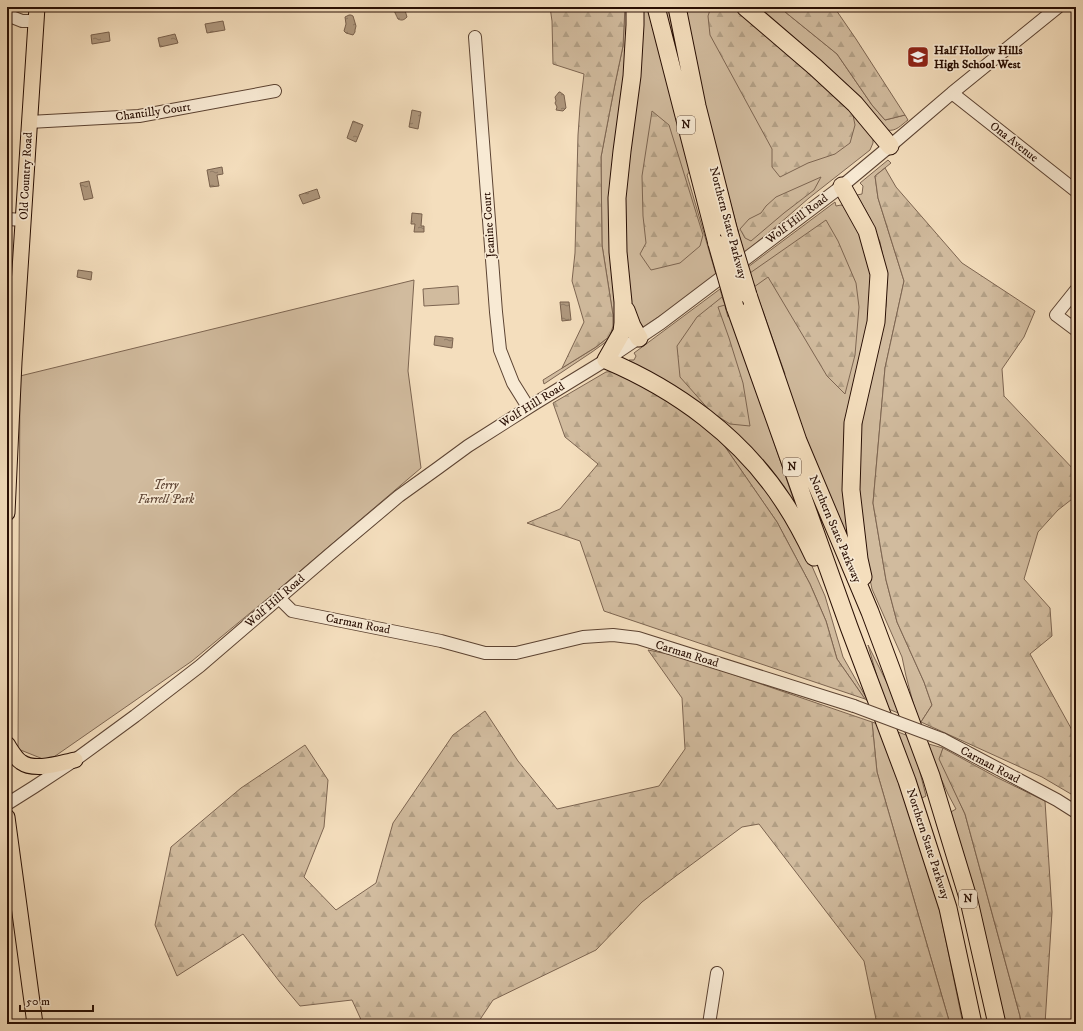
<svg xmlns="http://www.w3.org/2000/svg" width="1083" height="1031" font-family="'IM FELL DW Pica',serif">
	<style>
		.green { fill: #d1bb9e; stroke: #7d6551 }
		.forest { fill: url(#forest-firs); stroke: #7d6551 }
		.water { fill: url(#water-ripples); stroke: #79614d }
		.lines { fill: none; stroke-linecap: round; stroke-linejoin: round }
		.minor-casing { stroke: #5c4332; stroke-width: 14 }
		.major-casing { stroke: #290f04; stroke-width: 17 }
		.highway-casing { stroke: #290f04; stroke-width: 19 }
		.minor { stroke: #f8ead4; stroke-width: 12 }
		.major { stroke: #f4debd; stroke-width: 15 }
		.highway { stroke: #f4debd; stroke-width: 17 }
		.minor-bridge-casing { stroke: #5c4332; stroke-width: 14; stroke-linecap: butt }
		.highway-bridge-casing { stroke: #290f04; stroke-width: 19; stroke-linecap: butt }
		.minor-bridge { stroke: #f8ead4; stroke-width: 12 }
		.highway-bridge { stroke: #f4debd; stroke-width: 17 }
		.labels { text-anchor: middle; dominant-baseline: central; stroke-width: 3.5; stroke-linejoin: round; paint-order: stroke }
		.shield { fill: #f8ead4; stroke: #675142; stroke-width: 1 }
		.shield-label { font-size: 11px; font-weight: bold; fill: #290f04 }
		.poi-label { font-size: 12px; font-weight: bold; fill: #290f04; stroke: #f8ead4; text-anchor: start }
		.street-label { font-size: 12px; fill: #290f04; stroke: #f8ead4 }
		.park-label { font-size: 12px; font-style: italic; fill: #644b3a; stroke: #f8ead4 }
	</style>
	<defs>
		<pattern id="forest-firs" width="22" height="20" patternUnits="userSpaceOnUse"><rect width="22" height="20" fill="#d1bb9e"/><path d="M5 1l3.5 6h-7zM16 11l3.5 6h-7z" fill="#b3a086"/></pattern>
		<pattern id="water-ripples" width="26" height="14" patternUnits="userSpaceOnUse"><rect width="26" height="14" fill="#af987e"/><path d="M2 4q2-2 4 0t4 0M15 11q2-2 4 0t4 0" fill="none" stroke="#8e7a65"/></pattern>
	</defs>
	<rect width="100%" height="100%" fill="#f4debd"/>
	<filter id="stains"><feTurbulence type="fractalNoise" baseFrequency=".005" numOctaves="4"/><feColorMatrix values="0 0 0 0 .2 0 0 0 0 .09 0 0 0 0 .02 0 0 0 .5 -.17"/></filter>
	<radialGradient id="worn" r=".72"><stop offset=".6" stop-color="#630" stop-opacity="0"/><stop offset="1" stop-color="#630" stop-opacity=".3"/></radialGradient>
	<path class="green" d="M625,7H630L621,316L614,336L592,352L544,384L543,380L596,347L610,336L613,326V315L602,245L601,157L615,84L623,46Z
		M639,7H648L690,171L687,175L717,278L643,327L641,324L637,327L626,281L620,208Z
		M660,7H668L688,103Z
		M682,7H740L807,65L876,139L873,140V143L870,150L809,198L779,224L744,253L697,79Z
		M753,7H779L837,54L872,105L885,120L905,115L908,120C901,125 896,132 887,130Z
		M888,160L891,163L875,176L878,198L904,281L885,368L873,503L886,580L897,622L924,682L932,705L921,722L918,721L906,676L902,657L872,589L864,551L856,474L866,388L886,306L887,277L880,242L870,218L857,195L862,194L863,186L860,183Z
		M835,202L836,206L841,205L844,206L847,203L870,258L874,290L868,337L850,544L841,527L782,378L785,374L755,289L748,267Z
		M414,280L408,371L421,468L273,594L192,661L48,761L18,749L20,376Z
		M458,286L459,304L424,306L423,289Z
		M720,289L728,317L731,316L795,504L791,506L766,470L629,365V360H634L636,356L634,353Z
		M712,428L780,503L808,557L825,596L843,657L868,701L865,699L837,659L826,621L810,584L777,522Z
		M868,645L903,715L886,708Z
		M872,722L881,725L939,907L963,1024H950L877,772Z
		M893,730L911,737L926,796L922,798L917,788Z
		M925,743L943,748L940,759L965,814L1020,1016L1021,1024H1002L949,813L956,809L948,794Z"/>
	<path class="forest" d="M550,7H625L623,46L615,84L601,157L602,245L613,315V326L610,336L596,347L562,368L584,322L572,281L575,253L578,135L580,107L584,74L553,64L552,21Z
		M711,7H740L851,105L855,125L850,143L835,154L808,163L780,177L772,167V149L710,35L708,16Z
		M779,7H834L856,39L905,115L885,120L872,105L837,54Z
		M652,111L669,125L703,235L700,246L680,263L651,270L640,254L646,243L643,216L642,176Z
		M885,168L896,187L962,263L1035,311L1024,337L1002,369L1004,396L1076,472V496L1058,510L1038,532L1024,579L1050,608L1052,636L1030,654L1072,730L1076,743V797L1042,777L921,722L932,705L924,682L897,622L886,580L873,503L885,368L904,281L878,198L875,176Z
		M821,177L814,190L784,213L751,241L745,238L740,229L749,219L761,213L766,206L776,197Z
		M826,220L838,241L856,283L859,307L855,355L845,394L827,376L768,277L754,287L750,273Z
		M722,297L725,305L718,307L729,338L743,383L750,426L730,424L711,412L680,377L677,346L697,317Z
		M617,371L712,428L777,522L810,584L826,621L837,659L865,699L604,611L580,541L527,523L560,509L598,464L565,437L553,403L606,372Z
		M648,650L682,657L872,722L877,772L950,1024H877L864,961L759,824L742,827L676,876L642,902L596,950L493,1000L477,1024H363L352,1000L300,1006L279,981L243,934L177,976L155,925L171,847L241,788L305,745L328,780L324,827L304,877L336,910L376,883L393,823L453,735L485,711L518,761L557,809L659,786L685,749L682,698Z
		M943,748L996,777L1045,801L1052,912L1045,1024H1021L1020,1016L965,814L939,759Z"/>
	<path class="water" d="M393,7H404L407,17C404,20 402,21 398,19C397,17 393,9 393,7Z
		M349,15H351L353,16L356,26L355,30V32L353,35L346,33L344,31L346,24L345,17Z
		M223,21L225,30L207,33L205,24Z
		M109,32L110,41L92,44L91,35Z
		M175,34L178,43L160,47L158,38Z
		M559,92H560L564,95L566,108L563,111L556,110L557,107L555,103L556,101L555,97Z
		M412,110L421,112L418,129L409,127Z
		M353,121L363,125L356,142L347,138Z
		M222,167L223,174L217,175L219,186L210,187L207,170Z
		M89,181L93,198L84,200L80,183Z
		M317,189L320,198L303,204L299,195Z
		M412,213L422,214L421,226H424V232H414L415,224H411Z
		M78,270L92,272L91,280L77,277Z
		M560,302H569L571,320L562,321Z
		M435,336L453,338L452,348L434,345Z"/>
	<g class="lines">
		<g class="minor-casing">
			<path id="minor" d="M7,15L22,21H36
				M475,37L496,312L500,350L513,383L528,407
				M952,93L1076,191
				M29,122L139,116L275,91
				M7,219L24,220
				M1076,290L1056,315L1076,330
				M279,598L292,611L441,641L485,653H516L583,637L613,635L638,638L854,706
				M942,739L1057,800L1076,812
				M7,804L34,787L75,760L135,716L200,666L279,598L329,555L399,496L438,468L468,446L534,404L606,360L661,323L842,186L890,146L952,93L1058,7
				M709,1024L717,973"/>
		</g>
		<g class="major-casing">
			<path id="major" d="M7,513L14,362L37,7
				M7,744C11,750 15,758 21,762C35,772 60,763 75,760
				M7,817L35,1024"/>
		</g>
		<g class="highway-casing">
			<path id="highway" d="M635,7V25L632,76L622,151L617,198L618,252L623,302V323L622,332L606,360C677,390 741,437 783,501C795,519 805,538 814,557
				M656,7L717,244
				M677,7L697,106L729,232
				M745,7L815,67L855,104L890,146
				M842,186L867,231L879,274L876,322L853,423L851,490L859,559L863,577
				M748,295L798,441L870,612L931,776L969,901L997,1024
				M735,307L849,627L907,781L948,908L973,1024
				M626,310L632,326L639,338"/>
		</g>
		<use href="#minor" class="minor"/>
		<use href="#major" class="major"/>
		<use href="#highway" class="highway"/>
		<g class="minor-bridge-casing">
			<path id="minor-bridge" d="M854,706L942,739"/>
		</g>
		<g class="highway-bridge-casing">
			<path id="highway-bridge" d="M729,232L748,295
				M717,244L735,307"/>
		</g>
		<use href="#minor-bridge" class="minor-bridge"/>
		<use href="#highway-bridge" class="highway-bridge"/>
	</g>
	<defs>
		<g id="school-square" transform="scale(1.15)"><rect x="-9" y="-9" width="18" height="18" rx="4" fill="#8f2418" stroke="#f8ead4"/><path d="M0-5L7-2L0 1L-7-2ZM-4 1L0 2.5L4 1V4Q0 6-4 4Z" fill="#fff"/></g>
	</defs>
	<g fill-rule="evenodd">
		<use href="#school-square" x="918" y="57"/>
	</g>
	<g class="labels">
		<g class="shield">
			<rect x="677" y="116" width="18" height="18" rx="3"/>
			<rect x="783" y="458" width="18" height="18" rx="3"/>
			<rect x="959" y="890" width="18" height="18" rx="3"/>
		</g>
		<g class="shield-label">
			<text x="686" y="125">N</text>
			<text x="792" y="467">N</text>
			<text x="968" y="899">N</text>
		</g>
		<g class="poi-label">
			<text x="934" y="50">Half Hollow Hills<tspan x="934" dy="14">High School West</tspan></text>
		</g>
		<g class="street-label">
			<text transform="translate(153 112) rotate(-8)">Chantilly Court</text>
			<text transform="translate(1014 142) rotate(38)">Ona Avenue</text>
			<text transform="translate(26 176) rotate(-87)">Old Country Road</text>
			<text transform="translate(797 219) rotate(-37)">Wolf Hill Road</text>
			<text transform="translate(728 223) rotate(75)">Northern State Parkway</text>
			<text transform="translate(489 225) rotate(-94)">Jeanine Court</text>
			<text transform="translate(532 405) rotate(-32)">Wolf Hill Road</text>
			<text transform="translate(835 529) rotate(67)">Northern State Parkway</text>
			<text transform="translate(275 601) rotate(-41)">Wolf Hill Road</text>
			<text transform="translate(358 624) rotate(11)">Carman Road</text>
			<text transform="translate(687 654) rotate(17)">Carman Road</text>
			<text transform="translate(990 765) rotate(28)">Carman Road</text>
			<text transform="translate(928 844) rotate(72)">Northern State Parkway</text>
		</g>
		<g class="park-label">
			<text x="166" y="485">Terry<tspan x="166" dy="14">Farrell Park</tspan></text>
		</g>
	</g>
	<rect width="1083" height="1031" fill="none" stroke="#f4debd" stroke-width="24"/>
	<rect x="8" y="8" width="1067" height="1015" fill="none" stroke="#290f04" stroke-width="2"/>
	<rect x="12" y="12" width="1059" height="1007" fill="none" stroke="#290f04"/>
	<path d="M20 1005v6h73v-6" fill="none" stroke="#290f04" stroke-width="2"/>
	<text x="26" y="1005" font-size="12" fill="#290f04" stroke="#f8ead4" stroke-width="3" paint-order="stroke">50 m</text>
	<rect width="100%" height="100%" filter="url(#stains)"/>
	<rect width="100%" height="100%" fill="url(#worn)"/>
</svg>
